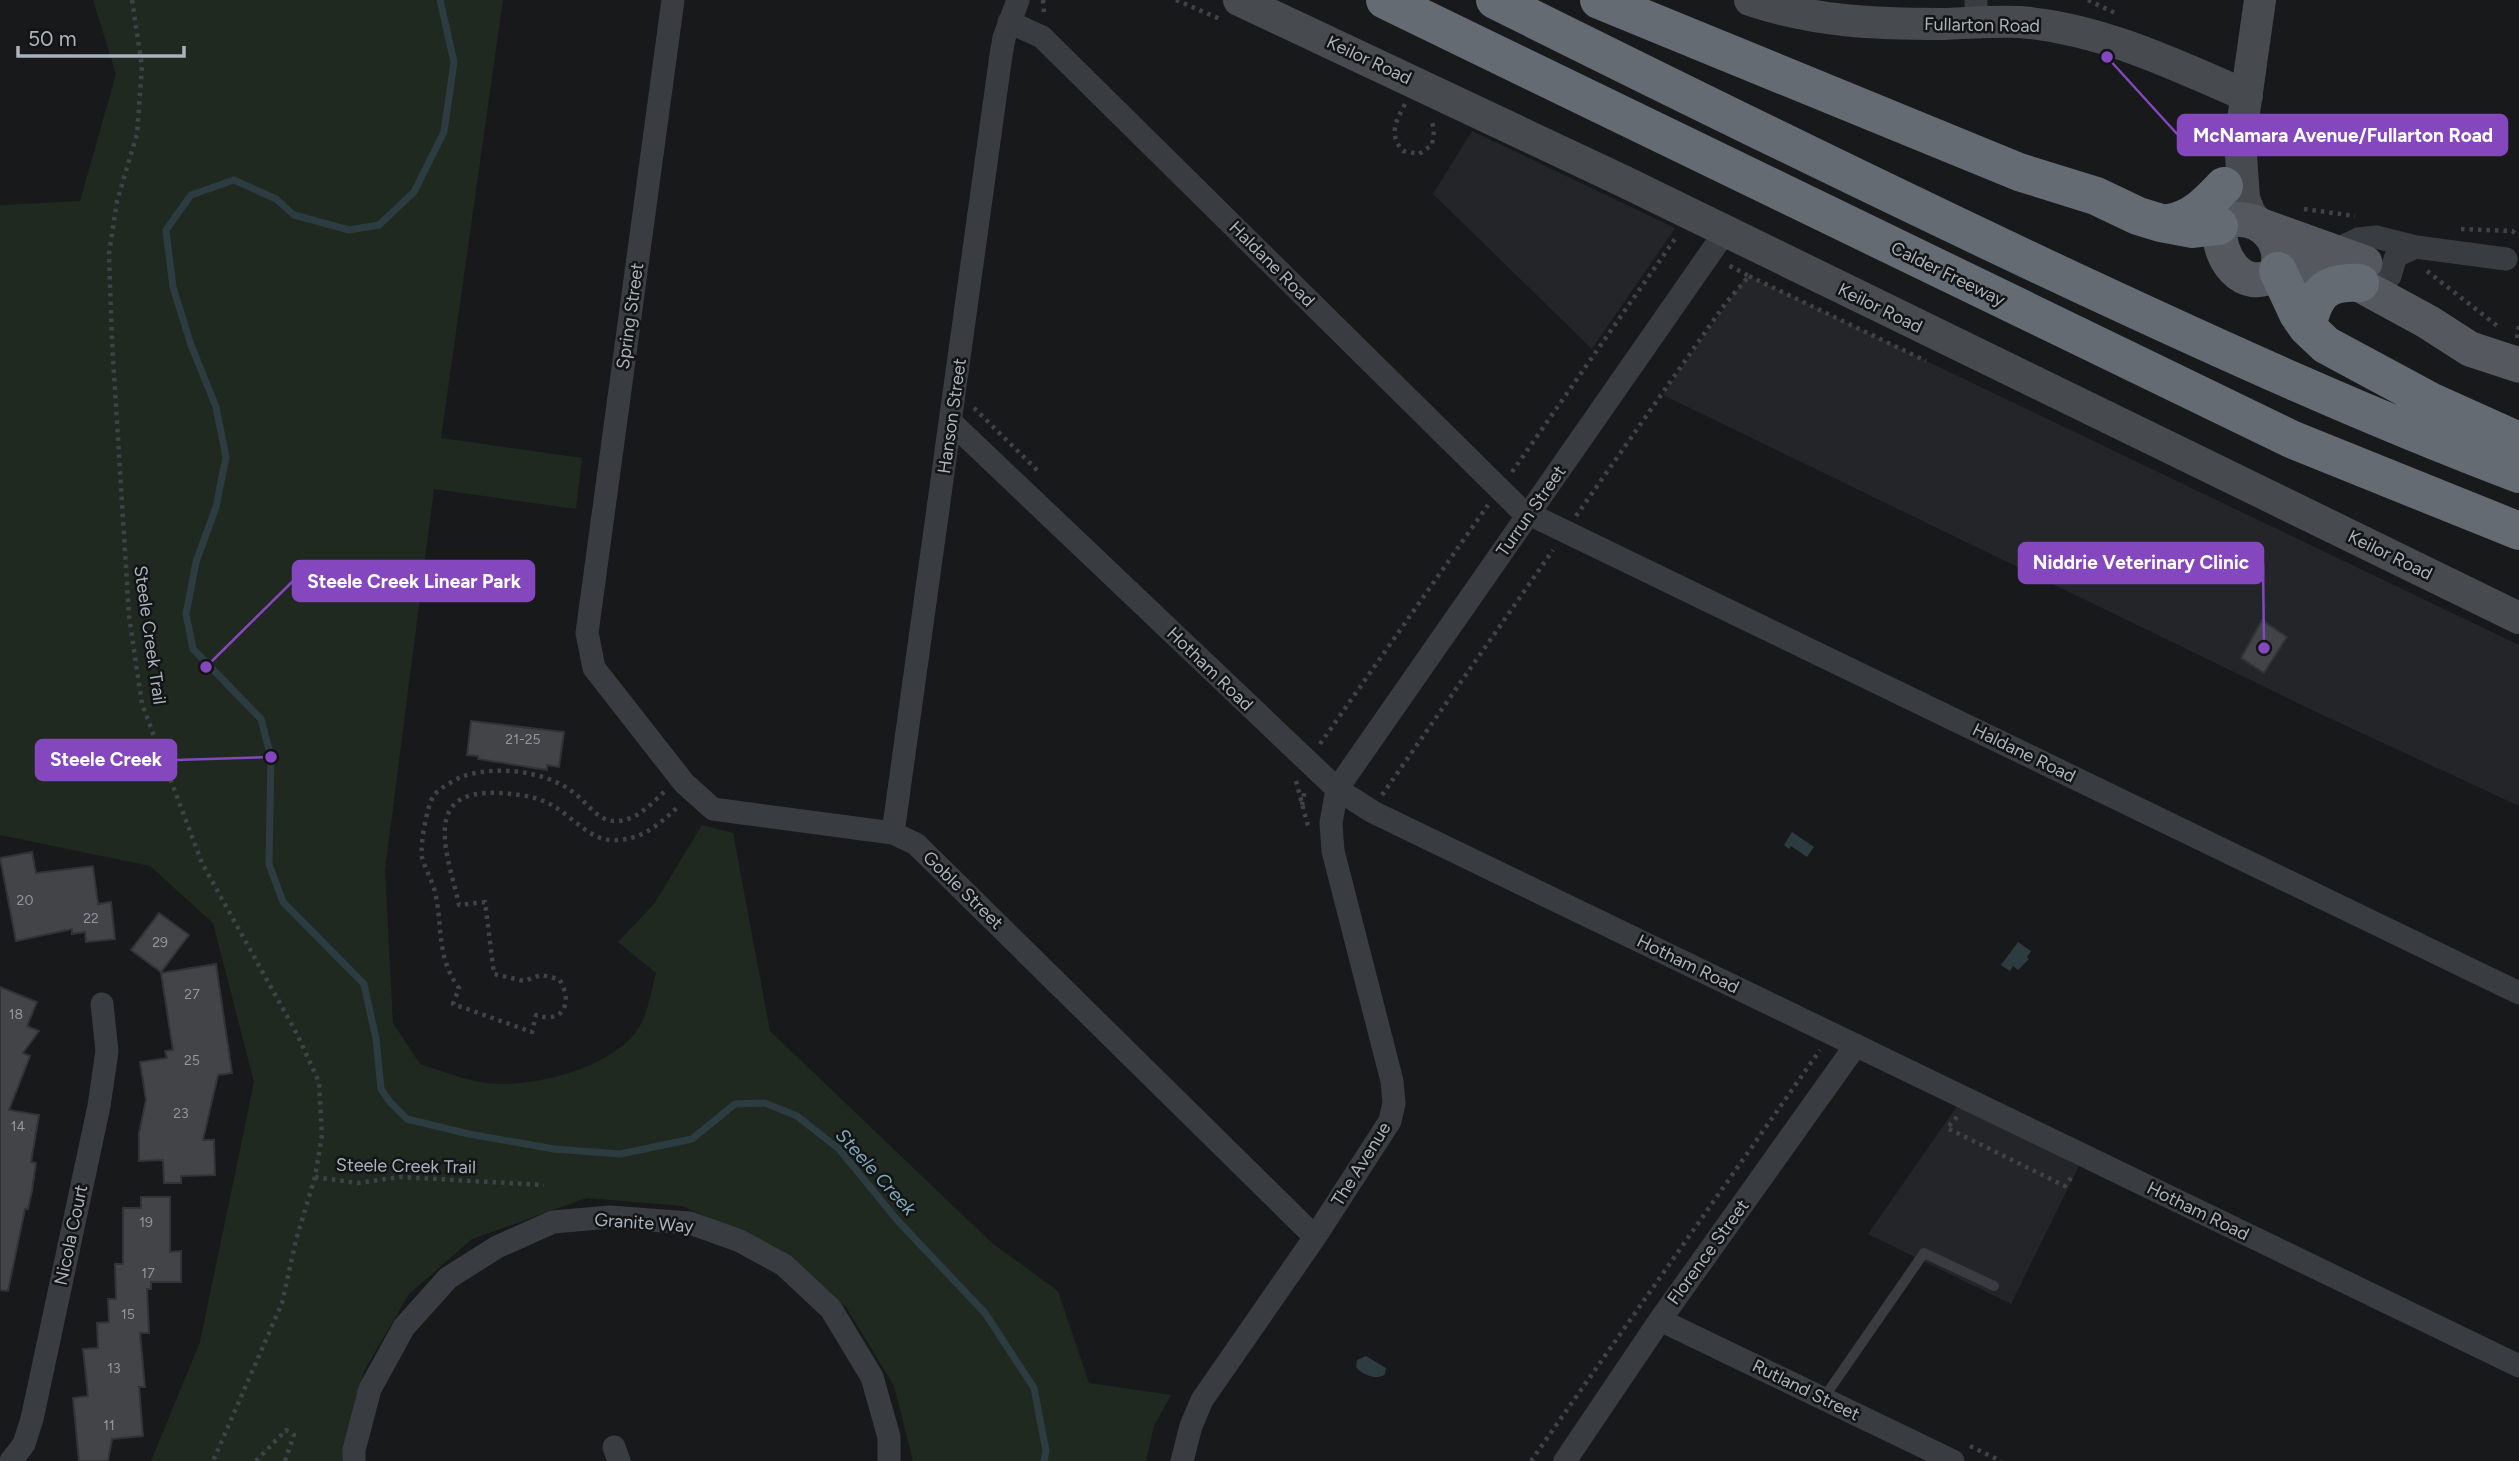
<svg xmlns="http://www.w3.org/2000/svg" width="2519" height="1461" font-family="Figtree,sans-serif">
	<style>
		.built { fill: #242528 }
		.green { fill: #202920 }
		.water { fill: #2d3c40 }
		.lines { fill: none; stroke-linecap: round; stroke-linejoin: round }
		.stream { stroke: #2d3c40; stroke-width: 7 }
		.building { fill: #424448; stroke: #323337; stroke-width: 2 }
		.path { stroke: #3f4347; stroke-width: 4.5; stroke-dasharray: 3.5 5; stroke-linecap: butt }
		.lane { stroke: #393c40; stroke-width: 10 }
		.street { stroke: #393c40; stroke-width: 23 }
		.secondary { stroke: #474b50; stroke-width: 32 }
		.primary { stroke: #55595f; stroke-width: 35 }
		.highway { stroke: #656b72; stroke-width: 38 }
		.labels { text-anchor: middle; dominant-baseline: central; stroke-width: 5; stroke-linejoin: round; paint-order: stroke }
		.number-label { font-size: 14px; fill: #90979e }
		.street-label { font-size: 18px; fill: #aab3bb; stroke: #131416 }
		.water-label { font-size: 19px; font-style: italic; fill: #7eaab9; stroke: #131416 }
		.leader { fill: none; stroke: #8447be; stroke-width: 2.5 }
		.callout-dot { fill: #8447be; stroke: #131416; stroke-width: 2.5 }
		.callout { fill: #8447be; stroke: #8447be; stroke-width: 2.5 }
		.callout-label { font-size: 19px; text-anchor: middle; font-weight: bold; fill: #fff }
	</style>
	<rect width="100%" height="100%" fill="#18191b"/>
	<path class="built" d="M1472,131L1675,228L1592,349L1433,194Z
		M1747,275L2519,645V806L2312,710L1663,395Z
		M1957,1106L2079,1166L2011,1304L1868,1234Z"/>
	<path class="green" d="M93,0H503L441,438L582,458L576,509L434,489L385,870L393,1023L420,1064C443,1071 475,1084 498,1084C543,1085 623,1065 643,1020C649,1006 652,988 656,973L618,942L654,904L702,825L733,833L770,1031L992,1243L1058,1291L1089,1383L1171,1395L1154,1426L1146,1461H913L894,1386L846,1307L774,1246L682,1206L587,1198L472,1239L409,1294L364,1371L342,1461H151L200,1342L254,1082L213,923L150,866L0,835V205L80,201L116,74Z"/>
	<path class="water" d="M1792,832L1814,847L1807,857L1791,846L1789,849L1784,845Z
		M2018,942L2031,951L2027,957L2029,959L2018,970L2013,966L2010,971L2001,965Z
		M1366,1356L1386,1368L1385,1374C1378,1381 1362,1375 1356,1367L1357,1360Z"/>
	<g class="lines">
		<path class="stream" d="M440,0L454,62L444,132L414,192L379,225L349,230L294,215L276,199L234,180L191,195L166,230L173,287L191,345L216,407L226,457L216,507L196,562L186,614L193,649L261,719L271,757L269,864L283,902L364,984L376,1039L381,1089L390,1102L407,1119L469,1134L554,1149L620,1154L692,1139L735,1104L765,1103L797,1116L839,1149L898,1221L985,1313L1034,1388L1046,1451L1044,1461"/>
	</g>
	<path class="building" d="M2262,620L2287,637L2264,673L2241,658Z
		M471,721L564,732L559,767L547,765V770L478,759V756L467,755Z
		M32,852L36,873L93,866L98,904L111,902L115,939L86,942L85,932L72,934V929L16,941L0,858Z
		M159,913L189,935L161,972L131,950Z
		M216,964L232,1073L218,1075L203,1140H214L215,1175L181,1176V1183H164L163,1160L139,1161V1133L146,1100L140,1062L167,1058L165,1051L173,1050L161,973Z
		M0,987L37,1002L27,1026L39,1031L23,1053L30,1056L9,1110L39,1115L31,1162L36,1163L32,1191L28,1209H25L8,1291L0,1290Z
		M141,1197H170V1252L181,1251V1282H151V1289H147L149,1333H140L145,1387H139L143,1436L112,1439L108,1461H79L73,1398L88,1396L83,1349L98,1348L97,1323L109,1322L108,1299H116L115,1264H123V1208H141Z"/>
	<g class="lines">
		<path class="path" d="M132,0L142,67L137,134L117,201L109,254L112,341L129,616L142,704L202,863L297,1034L319,1082L322,1135L315,1177L296,1240L282,1303L213,1461
			M1043,0L1044,13
			M1176,0L1220,19
			M2088,0L2115,13
			M1405,104C1396,121 1388,134 1403,151L1419,154L1432,145L1434,131L1432,121
			M2304,209L2355,216
			M2461,229L2512,231L2519,236
			M2427,271L2500,328
			M1749,276L1926,361
			M2517,338L2519,325
			M974,408L1038,471
			M1512,472L1677,236
			M1576,516L1725,304L1749,276L1728,265
			M1320,744L1488,505
			M1296,781L1308,826
			M664,792C651,804 635,822 615,821C597,821 587,802 573,792C544,770 494,765 461,777C454,780 439,789 434,795C427,805 420,844 422,857C425,869 432,880 435,892C443,927 436,957 459,988L453,1004L532,1032L536,1015C565,1025 573,1000 559,979L541,975L524,981L494,974L485,902L459,905C449,858 418,789 498,793C518,794 538,796 555,807C573,818 589,838 610,840C641,842 659,824 680,805
			M1382,795L1553,550
			M1302,805L1305,789
			M1957,1117L1947,1128L2065,1186L2074,1174
			M315,1177L358,1183L400,1177L544,1185
			M1970,1446L2001,1461
			M256,1461L286,1430L294,1435L285,1461
			M1531,1461L1820,1050"/>
		<path class="lane" d="M1823,1399L1924,1253L1994,1286"/>
		<path class="street" d="M673,0L587,633L594,668L684,783L713,809L893,833L916,844L1315,1237
			M1009,22L1042,37L1528,517
			M1976,23V0
			M2333,251L2358,239L2376,237L2416,247L2506,259
			M2390,276L2396,256L2416,247
			M952,423L1337,789L1373,812L2519,1366
			M1529,514L2519,993
			M893,833L1001,55L1004,38L1018,0
			M1660,1320L1953,1461
			M614,1447L619,1461
			M11,1461L24,1444L32,1419L99,1106L107,1051L102,1004
			M354,1461V1450L370,1389L404,1327L448,1278L497,1247L553,1222L610,1217L690,1223L740,1241L784,1265L831,1309L872,1377L889,1437V1461
			M1182,1461L1191,1426L1202,1400L1315,1237L1390,1121L1394,1103L1392,1081L1333,851L1331,823L1337,789L1725,232
			M1565,1461L1660,1320L1856,1045"/>
		<path class="secondary" d="M1239,0L1623,181L2519,618
			M1750,0C1816,22 1875,24 1944,24C1969,23 1995,21 2019,22C2099,28 2174,64 2247,96
			M2258,223L2250,214L2244,198L2240,141L2260,0"/>
		<path class="primary" d="M2232,220C2263,215 2287,244 2276,273C2243,296 2216,256 2220,225Z
			M2262,226L2365,263
			M2278,270H2316L2351,280L2428,322L2470,349L2519,365"/>
		<path class="highway" d="M1385,0L2291,439L2519,531
			M1495,0C1690,97 1885,193 2082,285C2226,352 2371,418 2519,474
			M1599,0L2019,172L2096,196L2138,216L2161,223L2193,229L2219,226
			M2167,223C2192,220 2207,204 2224,186
			M2278,271L2298,314L2307,327L2326,345L2430,401L2519,441
			M2307,327C2315,294 2324,281 2360,283"/>
	</g>
	<g class="labels">
		<g class="number-label">
			<text x="523" y="739">21-25</text>
			<text x="25" y="900">20</text>
			<text x="91" y="918">22</text>
			<text x="160" y="942">29</text>
			<text x="192" y="994">27</text>
			<text x="16" y="1014">18</text>
			<text x="192" y="1060">25</text>
			<text x="181" y="1113">23</text>
			<text x="18" y="1126">14</text>
			<text x="146" y="1222">19</text>
			<text x="148" y="1273">17</text>
			<text x="128" y="1314">15</text>
			<text x="114" y="1368">13</text>
			<text x="109" y="1425">11</text>
		</g>
		<g class="street-label">
			<text transform="translate(1982 25) rotate(1)">Fullarton Road</text>
			<text transform="translate(1369 60) rotate(25)">Keilor Road</text>
			<text transform="translate(1272 264) rotate(45)">Haldane Road</text>
			<text transform="translate(1948 274) rotate(26)">Calder Freeway</text>
			<text transform="translate(1880 308) rotate(26)">Keilor Road</text>
			<text transform="translate(630 316) rotate(-82)">Spring Street</text>
			<text transform="translate(952 416) rotate(-82)">Hanson Street</text>
			<text transform="translate(1531 511) rotate(-55)">Turrun Street</text>
			<text transform="translate(2390 555) rotate(26)">Keilor Road</text>
			<text transform="translate(150 635) rotate(82)">Steele Creek Trail</text>
			<text transform="translate(1210 669) rotate(44)">Hotham Road</text>
			<text transform="translate(2024 753) rotate(26)">Haldane Road</text>
			<text transform="translate(963 890) rotate(44)">Goble Street</text>
			<text transform="translate(1688 964) rotate(26)">Hotham Road</text>
			<text transform="translate(1361 1164) rotate(-58)">The Avenue</text>
			<text transform="translate(406 1166) rotate(1)">Steele Creek Trail</text>
			<text transform="translate(2198 1211) rotate(26)">Hotham Road</text>
			<text transform="translate(644 1223) rotate(4)">Granite Way</text>
			<text transform="translate(71 1235) rotate(-78)">Nicola Court</text>
			<text transform="translate(1708 1252) rotate(-54)">Florence Street</text>
			<text transform="translate(1806 1390) rotate(26)">Rutland Street</text>
		</g>
		<g class="water-label">
			<text transform="translate(876 1172) rotate(48)">Steele Creek</text>
		</g>
	</g>
	<path class="leader" d="M2107 57L2178 135M2264 648L2263 563M206 667L293 581M271 757L176 760"/>
	<g class="callout-dot">
		<circle cx="2107" cy="57" r="7"/>
		<circle cx="2264" cy="648" r="7"/>
		<circle cx="206" cy="667" r="7"/>
		<circle cx="271" cy="757" r="7"/>
	</g>
	<g class="callout">
		<rect x="2178" y="115" width="329" height="40" rx="7"/>
		<rect x="2019" y="543" width="244" height="40" rx="7"/>
		<rect x="293" y="561" width="241" height="40" rx="7"/>
		<rect x="36" y="740" width="140" height="40" rx="7"/>
	</g>
	<g class="callout-label">
		<text x="2343" y="142">McNamara Avenue/Fullarton Road</text>
		<text x="2141" y="569">Niddrie Veterinary Clinic</text>
		<text x="414" y="588">Steele Creek Linear Park</text>
		<text x="106" y="766">Steele Creek</text>
	</g>
	<path d="M18 46v10h166v-10" fill="none" stroke="#aab3bb" stroke-width="3.5"/>
	<text x="28" y="46" font-size="21" fill="#aab3bb" stroke="#131416" stroke-width="5" paint-order="stroke">50 m</text>
</svg>
